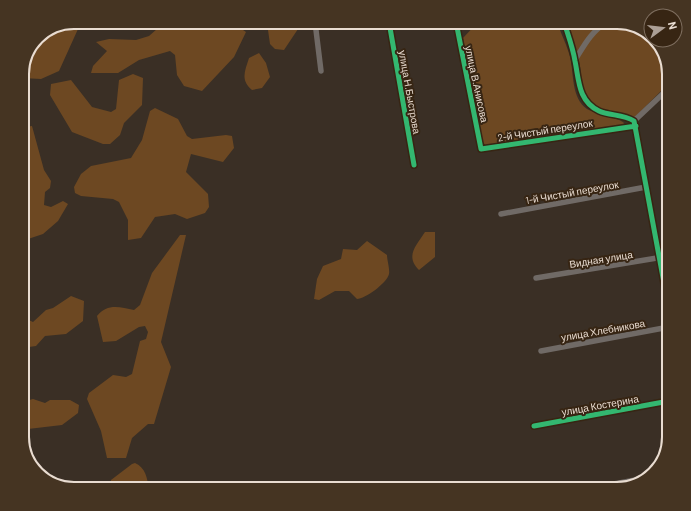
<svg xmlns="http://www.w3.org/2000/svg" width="691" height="511" font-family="Barlow,sans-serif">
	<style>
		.green { fill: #6d4822 }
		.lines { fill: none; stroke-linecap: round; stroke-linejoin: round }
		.minor { stroke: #706a66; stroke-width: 5.5 }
		.cycleway-casing { stroke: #372513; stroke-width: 8 }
		.cycleway { stroke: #33b770; stroke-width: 5 }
		.labels { text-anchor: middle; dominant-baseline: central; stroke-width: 4; stroke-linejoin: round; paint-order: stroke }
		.street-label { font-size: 10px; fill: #e9dcd1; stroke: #372513 }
		.rim { fill: none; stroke: #e9dcd1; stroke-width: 2 }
	</style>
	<rect width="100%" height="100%" fill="#3a2f25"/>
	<path class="green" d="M76,22L78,29L59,71L41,79L22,78V71L40,35Z
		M165,22H231L246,32L234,57L202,91L184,86L177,75L175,55L170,51L139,60L118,73H91L93,66L107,51L96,42L109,39L136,40L149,36Z
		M273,22H299L300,26L284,50L275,49L270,44L268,30Z
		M478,22H557C561,34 567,45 570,57C574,73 571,98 587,109C596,114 620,118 624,123L623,125L486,146L482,141L463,38Z
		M567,22H617L648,33L651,36V40H654L664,51L669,74V83L634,118C623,112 609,114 598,108C578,98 583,77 579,61C575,48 571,35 567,22Z
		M259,53L266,63L270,77L262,88L252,90C240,80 245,71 249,58Z
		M133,74L143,78L142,105L124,123L120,135L110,144H103L72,132L50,95L51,84L71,80L92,107L111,112L116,109L119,80Z
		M155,108L178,119L187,136L192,139L226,135L232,136L234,148L223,162L191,154L186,172L208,194L209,207L205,213L187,219L175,214L155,217L141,238L128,240V220L119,202L113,199L81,196L75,193L74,187L81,174L91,166L131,158L142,140L150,111Z
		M32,126L44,170L51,181L50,188L45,192L44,205L51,207L63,201L68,204L58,221L43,234L22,241V174L26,160L22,146V134L24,127Z
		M425,232H435V257L419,270C405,256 416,246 425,232Z
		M180,235H186L161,342L171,367L154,424H148L132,438L126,458H107L101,431L87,399L89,393L113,375L126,377L132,374L140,341L146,339L148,332L145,326L139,327L116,341L103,342L97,316C107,303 120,307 134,310L140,305L152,273Z
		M367,241L387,255C387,260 390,269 389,274C387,283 365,299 357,299L349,291H335L319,300L314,299L317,279L323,266L341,259L343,249L357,250Z
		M71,296L84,301L83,321L66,334L45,336L36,346L29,347L22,340V317L33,322L46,310L53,308Z
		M33,399L45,403L50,400H70L79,405L78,413L62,425L28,429L22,427V402Z
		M135,463C146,468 147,478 149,489H110L111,480L132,464Z"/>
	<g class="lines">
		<path class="minor" d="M315,22L321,71
			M389,22L414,165
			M456,22L481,149L636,126
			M564,22C568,35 573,48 575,61C579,80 578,101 599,111C610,116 623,114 634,121L669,310
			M390,24L400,22
			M575,60C585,44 591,32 607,22
			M634,121L669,88
			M501,214L646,187
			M536,278L669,256
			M541,351L669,327
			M534,426L669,401
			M587,489L646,478"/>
		<g class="cycleway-casing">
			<path id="cycleway" d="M389,22L414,165
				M456,22L481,149L636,126
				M564,22C568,35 573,48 575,61C579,80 578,101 599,111C610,116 623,114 634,121L669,310
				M534,426L669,401"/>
		</g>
		<use href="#cycleway" class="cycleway"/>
	</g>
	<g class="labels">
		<g class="street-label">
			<text transform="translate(477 84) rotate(78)">улица В.Анисова</text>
			<text transform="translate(410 92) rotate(80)">улица Н.Быстрова</text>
			<text transform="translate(545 130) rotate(-9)">2-й Чистый переулок</text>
			<text transform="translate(572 192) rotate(-10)">1-й Чистый переулок</text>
			<text transform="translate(601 259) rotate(-9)">Видная улица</text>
			<text transform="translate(603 330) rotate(-10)">улица Хлебникова</text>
			<text transform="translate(600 405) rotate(-10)">улица Костерина</text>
		</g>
	</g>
	<path d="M0 0H691V511H0ZM74 29H617A45 45 0 0 1 662 74V437A45 45 0 0 1 617 482H74A45 45 0 0 1 29 437V74A45 45 0 0 1 74 29Z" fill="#453422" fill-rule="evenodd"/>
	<path class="rim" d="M74 29H617A45 45 0 0 1 662 74V437A45 45 0 0 1 617 482H74A45 45 0 0 1 29 437V74A45 45 0 0 1 74 29Z"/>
	<g transform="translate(663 28) rotate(75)"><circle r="19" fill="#372513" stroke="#7e6e5f"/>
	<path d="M0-3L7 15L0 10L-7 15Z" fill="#ac9f95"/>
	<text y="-6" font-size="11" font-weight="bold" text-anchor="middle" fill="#e9dcd1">N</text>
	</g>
</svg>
